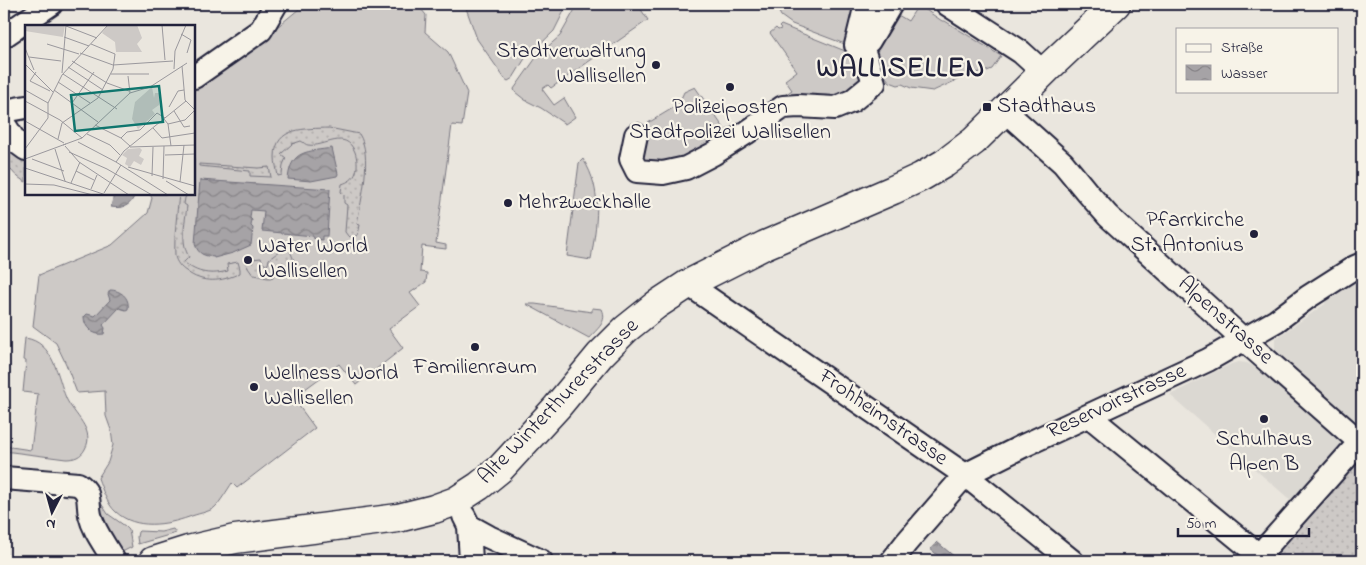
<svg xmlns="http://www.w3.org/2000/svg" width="1366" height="565" font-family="'Indie Flower',sans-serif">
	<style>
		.built { fill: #dbd8d2 }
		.grass { fill: #cdc9c6; stroke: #787680 }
		.garden { fill: url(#garden-dots); stroke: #787680 }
		.water { fill: url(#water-waves); stroke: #716f7b }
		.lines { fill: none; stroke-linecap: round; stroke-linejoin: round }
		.minor-casing { stroke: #22223b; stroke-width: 26 }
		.major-casing { stroke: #22223b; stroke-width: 31 }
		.minor { stroke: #f7f3e8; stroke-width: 22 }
		.major { stroke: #f7f3e8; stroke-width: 28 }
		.poi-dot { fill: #22223b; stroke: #f7f3e8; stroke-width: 2 }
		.labels { text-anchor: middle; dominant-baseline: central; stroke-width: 4.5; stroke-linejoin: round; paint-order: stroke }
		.poi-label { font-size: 22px; fill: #22223b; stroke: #f7f3e8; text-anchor: start }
		.street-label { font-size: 22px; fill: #22223b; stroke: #f7f3e8 }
		.district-label { font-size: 28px; font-weight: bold; letter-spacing: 1px; fill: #22223b; stroke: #f7f3e8 }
		.inset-road { fill: none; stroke: #9a989d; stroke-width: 1 }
		.view { fill: #0f766e; fill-opacity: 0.15; stroke: #0f766e; stroke-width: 2.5 }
		.inset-edge { fill: none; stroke: #22223b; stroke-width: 2.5 }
	</style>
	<defs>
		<pattern id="garden-dots" width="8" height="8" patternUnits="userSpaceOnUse" patternTransform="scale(1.25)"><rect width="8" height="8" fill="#cdc9c6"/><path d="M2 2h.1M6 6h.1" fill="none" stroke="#b0acab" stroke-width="1.8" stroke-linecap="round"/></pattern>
		<pattern id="water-waves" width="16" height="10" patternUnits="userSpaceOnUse" patternTransform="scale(1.25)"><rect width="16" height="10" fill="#a6a3a6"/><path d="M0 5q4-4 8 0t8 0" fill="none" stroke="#878488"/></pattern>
	</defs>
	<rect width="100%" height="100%" fill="#eae6de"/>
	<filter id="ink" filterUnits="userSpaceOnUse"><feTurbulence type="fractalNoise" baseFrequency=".02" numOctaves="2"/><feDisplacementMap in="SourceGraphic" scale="10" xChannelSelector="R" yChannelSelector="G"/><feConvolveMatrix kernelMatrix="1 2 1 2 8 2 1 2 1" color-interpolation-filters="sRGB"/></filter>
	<g filter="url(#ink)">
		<path class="built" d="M1362,276V428L1275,349V339L1325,304L1327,294Z
			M1238,362L1247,363L1253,366L1343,441L1344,445L1295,504L1170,395L1231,364Z"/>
		<path class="grass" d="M305,4H417L426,15L425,32L448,52L467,93L462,126L452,125L436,243L446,245V249L422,246L420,272L427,273L426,282L410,293L420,306L389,329L403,348L356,385L339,364L293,398L315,428L237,488L232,483C228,489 219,504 214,508C209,512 196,514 189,517C166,525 136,530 116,512C107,504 102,489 98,478L108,462L113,445L111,430L106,416L105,391L77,393L66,364L56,343L33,326L39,275L112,245L148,213L152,198L150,194H194V87L265,37Z
			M474,4H562L565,8L564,11L554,31L524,60L513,78L508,81L505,79L477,39L466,8L474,6Z
			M578,4H641L642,6L640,8L648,20L551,88L548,85L542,89L554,105L564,98L575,117L565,124L541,108L525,100L515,92L514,89L538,55L560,36Z
			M775,4H843L853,10L854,4H876V19L899,4H903L898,15L908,21L915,10L908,6L909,4H917L942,21H945L1001,56L992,69L987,71L970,74L933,91L911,88L902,84L898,85L890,82L885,76L875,61L850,46L792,24L781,16Z
			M781,25L855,55L867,72L849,98L788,102L696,160L639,166L644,129L648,123L678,105L684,92L695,87L728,134L792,90L785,80L797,71L770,33L776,28L778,30L781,29L779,27Z
			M583,159C604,192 596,224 591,260L567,256L579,163Z
			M526,304H535L592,312V308L602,309C608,322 597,329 589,338Z
			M25,338C54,342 57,376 66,398C73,414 96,430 85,449C81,457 74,459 66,459L4,451V446L31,450L38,394L23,392L26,361L23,360Z
			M97,497L108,514L125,526L129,530L132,547L122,552L101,521Z
			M173,529L176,533L138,544L137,537L138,532L139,531L161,532Z"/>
		<path class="garden" d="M329,128L359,134C373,156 361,199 357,224L360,225L358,235L351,237L348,236L345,232L347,205L344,203V195L341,192L342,184C348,182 354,179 356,172C358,165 357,158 355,152C345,128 325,148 308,145C306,145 303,142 301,141L292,144L281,154L286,158L283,165L282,175L278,176C277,170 275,163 275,157C275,126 306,129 329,128Z
			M4,140L26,158V182C17,178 6,167 4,157C3,152 4,145 4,140Z
			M199,164L258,168L269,167L271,177L250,176V171L199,166Z
			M179,194H187L185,198L184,204L187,206C185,223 180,242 189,257L184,262C197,274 212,275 228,271L227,264L238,262L240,269V273C222,282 202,284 186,271C181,268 176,262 175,256C174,235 177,214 179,194Z
			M288,245L294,261L276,272L273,277C268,280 260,275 253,275L248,268L244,260L261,258L263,263L266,265L268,264L269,259Z
			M1362,455V469L1360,472L1362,474V561H1281L1273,554Z"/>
		<path class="water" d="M332,148L338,174L337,176L311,181L288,179C291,149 308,152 332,148Z
			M200,180L330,189L327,236H322V240L313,238V236L262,231L264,211L251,210L250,218L252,220L251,226L253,228L251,245L233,253L214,258V257C204,256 198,254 195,244Z
			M114,194H135C131,206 123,209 111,207Z
			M110,290C120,290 130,297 128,309L126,310L119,308L103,325L105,328L104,334C93,336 84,327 84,317L87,314L95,316L110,300L108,294Z
			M937,542L956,558L953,561H945L930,549Z"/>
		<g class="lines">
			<g class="minor-casing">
				<path id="minor" d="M947,4L1021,52L1043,72
					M4,36L51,4
					M869,41L891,4
					M194,77L261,30L276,4
					M4,111L26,107
					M1005,111L1063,163L1086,191L1108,216L1244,340L1362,444
					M4,124L15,141L26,149
					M636,135L631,159L637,171L663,173L686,168L713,154L746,133L783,107L798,106L835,108L852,101L874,83L865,55L856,45L866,4
					M688,284L965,475L1072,561
					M1089,416L1266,561
					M4,478L78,484C92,493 87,501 90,515C94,532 106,546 114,561
					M464,516L469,526L471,561
					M469,526L489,537L541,561
					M892,561L906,543L965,475L1023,446L1208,360L1276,321L1308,297L1355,267L1362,264
					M1254,561L1360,442"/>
			</g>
			<g class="major-casing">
				<path id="major" d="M153,561L188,550L235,539L398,518L434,509L456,501L479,486L500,469L557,407L600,355L626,329L656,305L688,284L765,245L893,190L921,177L945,163L974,141L1049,67L1116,4"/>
			</g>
			<use href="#minor" class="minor"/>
			<use href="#major" class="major"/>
		</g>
	</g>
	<g class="poi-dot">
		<circle cx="656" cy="65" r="5"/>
		<circle cx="730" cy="87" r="5"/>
		<rect x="982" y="102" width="10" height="10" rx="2.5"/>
		<circle cx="508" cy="203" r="5"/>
		<circle cx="1254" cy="234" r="5"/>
		<circle cx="248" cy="260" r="5"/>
		<circle cx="475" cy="347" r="5"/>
		<circle cx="254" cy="387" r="5"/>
		<circle cx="1264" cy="419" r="5"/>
	</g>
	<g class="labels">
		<g class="poi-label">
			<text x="646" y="52" text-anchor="end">Stadtverwaltung<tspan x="646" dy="25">Wallisellen</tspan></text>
			<text x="997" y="107">Stadthaus</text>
			<text x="730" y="108" text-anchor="middle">Polizeiposten<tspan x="730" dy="25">Stadtpolizei Wallisellen</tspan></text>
			<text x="518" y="203">Mehrzweckhalle</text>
			<text x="1244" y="221" text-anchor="end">Pfarrkirche<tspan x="1244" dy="25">St. Antonius</tspan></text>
			<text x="258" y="247">Water World<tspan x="258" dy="25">Wallisellen</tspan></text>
			<text x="475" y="368" text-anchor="middle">Familienraum</text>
			<text x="264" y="374">Wellness World<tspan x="264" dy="25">Wallisellen</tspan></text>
			<text x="1264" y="440" text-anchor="middle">Schulhaus<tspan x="1264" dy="25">Alpen B</tspan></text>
		</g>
		<g class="street-label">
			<text transform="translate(1225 321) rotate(42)">Alpenstrasse</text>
			<text transform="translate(559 402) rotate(-46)">Alte Winterthurerstrasse</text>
			<text transform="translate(1117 402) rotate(-25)">Reservoirstrasse</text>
			<text transform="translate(883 418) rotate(35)">Frohheimstrasse</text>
		</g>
		<g class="district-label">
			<text x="901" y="69">WALLISELLEN</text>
		</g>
	</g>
	<g transform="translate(25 25)">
		<rect width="170" height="170" fill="#eae6de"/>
		<path d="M0,0H40L38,12L0,6ZM83,0H112L117,13L112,19L117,27H91L90,17L77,8ZM127,62L129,73L130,68H135L134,80L127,85L130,89L113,104L107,94L110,77Z" fill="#cdc9c6"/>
		<path d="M115,123L117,125L114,131L119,134L116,140L109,136L105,142L100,139L102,133L97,130L103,124Z" fill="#cdc9c6"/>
		<path class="inset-road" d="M137,0L140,35M41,1L72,13M156,9L166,15L162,28M39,12L64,21M22,19L54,29M0,23L9,45M55,28L88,40L148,36M4,32L36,36M47,36L82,58L104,66M0,39L28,67M157,41L160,75L170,85M43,42L78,65M149,44L150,26L161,0M11,47L5,56L25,66M37,48L41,0M38,49L92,84M86,49H124M103,51L105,68M33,57L65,78M0,65L23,78M29,65L73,97M0,76L35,95L57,113M47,78L69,47M144,82L153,66L159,65M149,86L159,102L165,101M139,94L143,99L146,121M0,96L39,118M37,98L73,73L88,44L90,29L66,19M143,99L160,95L170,85M70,100L96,113L105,121M128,103L137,113L170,108M62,109L85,120L95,130M96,113L102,107L115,105L132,88L140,93M33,114L37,98M53,117L91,137L143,170M41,119L38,120L57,113L105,68L125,62L162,38M40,121L54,137L104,170M105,122L170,120M0,124L23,93V78L37,50L83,0M30,124L40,156M44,127L82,144L127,170M140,130L170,129M0,134L38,120M7,134L39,146M91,137L99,126L161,76M103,142L170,161M0,143L81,170M51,146L69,155M127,151L128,122M138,154L139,121M141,156L164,170M155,157L159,120M46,158L55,137M0,159L29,160L68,170M66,164L72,150M79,168L96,140"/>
		<path class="view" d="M134,61L138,97L50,106L46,70Z"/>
		<rect width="170" height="170" class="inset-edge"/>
	</g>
	<rect width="1366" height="565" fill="none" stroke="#f7f3e8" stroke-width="20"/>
	<rect x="10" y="10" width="1346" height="545" fill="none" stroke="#22223b" stroke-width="2" filter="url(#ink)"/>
	<rect x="1176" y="28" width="162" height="65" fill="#f7f3e8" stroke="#a29fa3"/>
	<rect x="1186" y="44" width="25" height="8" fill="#f7f3e8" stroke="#a29fa3"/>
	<text x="1221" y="52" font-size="15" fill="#22223b">Straße</text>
	<rect x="1186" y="65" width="25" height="15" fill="url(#water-waves)" stroke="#a29fa3"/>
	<text x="1221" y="78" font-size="15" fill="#22223b">Wasser</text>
	<g transform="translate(52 512) rotate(186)" stroke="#f7f3e8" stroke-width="4" paint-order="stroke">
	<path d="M0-4L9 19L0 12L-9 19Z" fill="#22223b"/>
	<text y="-8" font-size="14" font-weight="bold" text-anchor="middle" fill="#22223b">N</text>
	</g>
	<path d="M1178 528v8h131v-8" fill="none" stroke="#22223b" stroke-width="2.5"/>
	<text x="1186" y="528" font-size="15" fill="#22223b" stroke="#f7f3e8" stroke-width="4" paint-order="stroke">50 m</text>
</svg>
